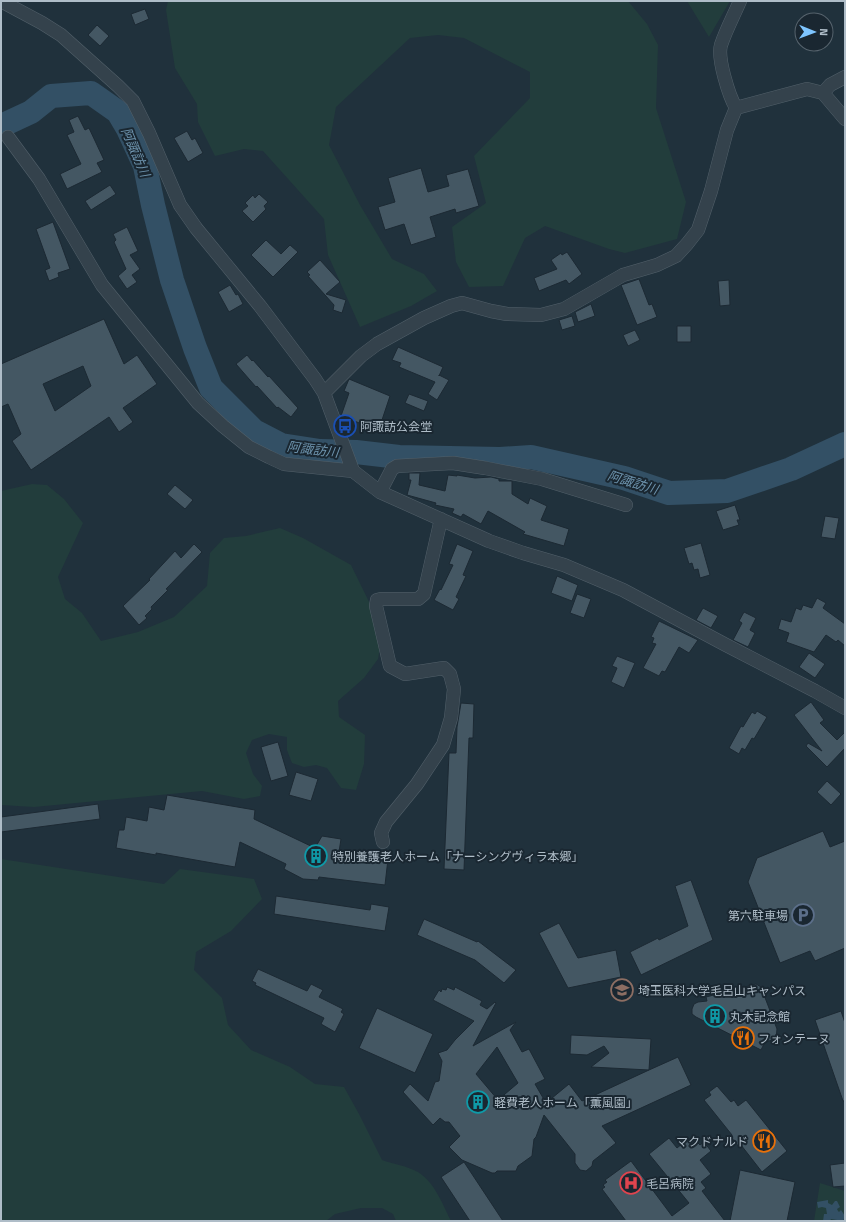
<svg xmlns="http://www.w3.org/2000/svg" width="846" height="1222" font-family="'Titillium Web','Noto Sans JP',sans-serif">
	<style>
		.green { fill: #223d3c }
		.water { fill: #335065 }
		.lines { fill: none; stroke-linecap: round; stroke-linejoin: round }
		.river { stroke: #335065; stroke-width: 24 }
		.building { fill: #445763; stroke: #1c2933; fill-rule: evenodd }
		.minor-casing { stroke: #52606a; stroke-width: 14 }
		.minor { stroke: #34424c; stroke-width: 13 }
		.labels { text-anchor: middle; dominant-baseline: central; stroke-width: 4; stroke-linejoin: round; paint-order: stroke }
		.poi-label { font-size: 12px; fill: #afbdc8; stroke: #1a2731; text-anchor: start }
		.water-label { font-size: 13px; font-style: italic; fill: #6e94ae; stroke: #1a2731 }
	</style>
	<rect width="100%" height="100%" fill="#20313c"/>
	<path class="green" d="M168,1H628L647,24L658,45L656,108L686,202L677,239L625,253L609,249L545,226L525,238L503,286L469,287L456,262L452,227L486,203L474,156L530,98V72L464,38L438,35L410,38L336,107L329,145L360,205L392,259L424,274L437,291L411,306L360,327L328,255L324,219L263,151L244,149L215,156L198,122L197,104L175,68L166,10Z
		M687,1H730L709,37Z
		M32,484L47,485L64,499L83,523L58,577L65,599L82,613L101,641L138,632L174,617L207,586L210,553L224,538L246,536L280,528L303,538L351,565L374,612L381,642L378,659L364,678L338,701L339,717L365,735L364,764L356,790L341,788L327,768L316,765L304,767L292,763L287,750V737L269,734L252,740L246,753L253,774L262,786L260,796L244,799L202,791L34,807L1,805V491Z
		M1,859L164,884L180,869L254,879L262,899L231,931L196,952L194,970L222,998L228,1025L251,1050L290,1067L315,1084L344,1087L359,1114L382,1160C393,1164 407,1166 418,1172C435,1183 442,1203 451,1221H396L393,1214L382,1208H361L335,1214L326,1221H1Z
		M820,1183L845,1191V1221H814Z"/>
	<path class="water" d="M828,1200V1203L832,1205L835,1201H837L840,1207L837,1209L838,1211L839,1212L841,1210L845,1216L843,1221L831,1219L830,1221H823L824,1214H827L826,1208L822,1207L818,1208L817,1202Z"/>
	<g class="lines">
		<path class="river" d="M1,126L31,112L51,96L91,93L118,112L128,129L145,166L153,205L172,280L195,348L211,388L254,431L281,445L320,451L356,452L399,457L500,459L531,457L624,478L669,493L727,491L791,469L845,444"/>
	</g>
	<path class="building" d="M145,9L149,19L135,25L131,14Z
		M97,25L109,36L100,46L88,35Z
		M78,116L85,130L89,128L104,160L97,163L102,172L67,189L60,174L81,164L67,135L74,132L69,120Z
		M187,131L192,140L195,138L203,153L188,162L174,138Z
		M421,168L428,192L449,186L446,175L468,169L479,206L456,213L455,209L430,217L436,237L411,245L404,224L385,230L378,207L395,202L388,178Z
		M110,185L116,194L91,210L85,201Z
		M259,194L268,202L264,206L266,209L253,222L242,211L248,206L245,203L253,195L255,198Z
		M53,222L70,269L58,273L59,277L49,281L45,270L50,268L36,229Z
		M127,227L138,251L130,255L140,269L132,275L137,282L127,289L118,276L126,269L114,242L116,240L113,234Z
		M266,240L281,254L290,245L298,252L273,277L251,255Z
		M567,252L582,274L569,284L566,280L539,291L534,278L557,269L551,260L561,253L562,255Z
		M320,260L340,282L326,294L346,300L342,313L333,310L334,305L308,276L310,275L307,272Z
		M639,279L649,305L652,304L657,317L637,325L621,285Z
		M729,280L730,305L720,306L718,281Z
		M230,285L236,295L238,294L243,304L229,312L218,292Z
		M591,304L595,316L578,322L575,312Z
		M572,316L575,326L562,330L559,320Z
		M104,319L124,364L137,355L157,384L123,408L133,422L119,432L109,417L31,470L12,441L21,434L8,404L1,407V364ZM83,366L91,386L55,411L43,384Z
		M677,326H691V342H677Z
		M635,330L640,340L628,346L623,335Z
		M398,347L443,367L439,376V375L449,380L437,400L428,394L435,382L399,367L401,363L392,360Z
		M247,355L252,361L253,360L268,377L269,376L298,408L291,417L278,407L277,408L257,386L256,387L236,364Z
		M349,379L390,396L382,420L387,422L383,432L341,416L349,393L344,391Z
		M409,394L428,401L424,411L405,403Z
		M409,473H420L419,485L445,491L448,475L457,476V475L475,478L491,477L499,479V481H512V494L528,504L530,498L547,506L541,520L569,529L564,546L523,534L525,532L488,511L481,524L463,514L461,517L452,513L454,509L435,505L436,503L407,495L411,480H409Z
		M175,485L193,500L185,509L167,494Z
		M735,505L740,520H737L739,525L723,530L716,511Z
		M825,516L839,518L835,539L821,537Z
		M701,543L710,575L700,578L698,569L694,570L692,563L689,564L684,548Z
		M194,544L202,552L166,589L168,590L151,607L152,609L145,616L147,618L139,625L123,606L150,580L149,579L175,551L181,558Z
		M457,544L473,551L463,575L466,576L456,597L459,599L453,610L434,600L440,589L441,590L453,565L449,564Z
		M557,576L578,585L572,601L551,593Z
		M577,594L591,599L584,618L570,613Z
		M817,598L826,603L823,608L845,624V646L838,640L836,642L826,635L814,652L786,642L789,633L778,629L781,619L791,622L796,608L801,610L803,605L812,608Z
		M703,608L718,616L711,628L696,620Z
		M744,612L756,618L750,630L755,633L748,647L733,640L742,623L739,621Z
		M659,621L698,640L689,653L679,647L665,672L662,671L659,676L643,668L656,644L652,643L654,638L651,637Z
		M809,653L825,664L815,678L799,667Z
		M617,656L635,663L624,688L611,682L617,668L612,666Z
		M811,702L824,720L820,723L837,740L845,732V748L827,767L806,746L808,743L822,751L794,715Z
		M461,703L474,704L473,738H469L464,870L444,869L449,753H456L457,727Z
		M757,711L767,717L754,739L752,738L745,750L742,748L739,754L729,748L741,726L743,727L752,712L755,714Z
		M278,742L288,776L271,781L261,747Z
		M296,772L318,779L311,801L289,795Z
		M827,781L841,794L831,805L817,792Z
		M167,795L255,810L254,819L315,848L322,836L341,839L339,852L388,859L385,885L319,877L318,880L303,879L284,869L286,864L240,842L235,867L156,853V855L116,848L119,830H124L126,817L147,821L149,807L164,810Z
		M98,804L100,819L1,832V817Z
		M823,831L830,847L845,841V948L815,961L810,951L780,963L748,882L757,858Z
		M691,880L713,940L641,975L630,952L658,938L659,940L688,926L675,886Z
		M276,896L370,910L371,904L389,907L385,931L274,914Z
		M424,919L477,942L478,941L516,970L504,983L475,960L417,935Z
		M559,923L578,958L616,950L621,977L568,988L539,933Z
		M258,969L307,991L311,984L323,990L319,997L343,1009L341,1012L344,1014L335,1032L321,1024L324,1018L255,985L256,983L252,981Z
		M756,984L761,987L777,1029L776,1039L765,1042L761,1050L696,1017L692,1014V1009L694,1004L698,1002L707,1001L706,997Z
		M447,987L454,990L455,987L482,1001L480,1005L487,1009L495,1002L496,1003L473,1046L516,1022L510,1030L522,1052L529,1049L545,1079L535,1084L546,1103L569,1084L582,1101L649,1070L591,1067L609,1053L604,1046L587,1055L570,1054L571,1035L651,1039L649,1070L678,1057L691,1085L602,1126L616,1143L593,1161L592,1166L586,1171L580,1170L575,1163V1154L544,1115L536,1137L534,1139L532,1156L518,1166L516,1171H497L495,1173H492L462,1160L449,1147L460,1136L449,1122H445L440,1118L433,1125L403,1092L410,1084L428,1101L435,1082L439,1081L442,1061L438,1053L447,1050L455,1040L474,1021L433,1000L439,990L441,992L442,989L446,990ZM497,1047L518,1083L498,1100L476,1074Z
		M377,1008L433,1034L415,1073L359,1048Z
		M841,1011L845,1023V1101H843L815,1020Z
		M717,1086L731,1102L734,1100L738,1106L746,1100L787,1151L762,1172L741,1145L739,1147L731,1137L732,1135L704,1100L711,1095L709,1092Z
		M669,1138L677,1148L688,1139L695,1140L700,1145L704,1142L711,1151L700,1160L711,1174L701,1182L706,1188L702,1191L725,1221H626L602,1189L605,1187L603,1185L607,1182L605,1180L631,1161L672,1216L689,1203L649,1154Z
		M464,1162L503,1221H470L441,1177Z
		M845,1163V1186L833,1187L830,1165Z
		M740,1170L795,1182L787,1221H730Z"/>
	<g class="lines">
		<g class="minor-casing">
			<path id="minor" d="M1,1L42,23L61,35L118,86L133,101L149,133L180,205L196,228L260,306L315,379L324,393L353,471L380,492L489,541L523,553L564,565L623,590L726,645L815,691L845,708
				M823,93L830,85L845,77
				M736,108L807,89L823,93L845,119
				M8,137L39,179L102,285L198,403L223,426L249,447L269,457L284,464L353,471
				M324,393L361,356L377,344L424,318L451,306L462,303L491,311L507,314L541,315L564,309L623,275L657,265L676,256L687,244L698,230L711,191L727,130L736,108C729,96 717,58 721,45C726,30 734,15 740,1
				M380,492L392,469L397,466L453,463L485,468L542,479L626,505
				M383,842L381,833L386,822L417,784L443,745L451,718L454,689L450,674L444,668L405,674L390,666L376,606L377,600L381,599H418L424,594L441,519"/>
		</g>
		<use href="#minor" class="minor"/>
	</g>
	<defs>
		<g id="bus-ring" transform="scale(1.15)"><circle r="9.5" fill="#1a2731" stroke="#1a4fb4" stroke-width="1.5"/><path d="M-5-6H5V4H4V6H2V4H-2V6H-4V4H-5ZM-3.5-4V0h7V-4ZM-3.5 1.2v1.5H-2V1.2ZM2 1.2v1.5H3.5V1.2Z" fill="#1a4fb4"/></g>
		<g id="building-ring" transform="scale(1.15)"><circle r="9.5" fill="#1a2731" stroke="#0f9aa8" stroke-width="1.5"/><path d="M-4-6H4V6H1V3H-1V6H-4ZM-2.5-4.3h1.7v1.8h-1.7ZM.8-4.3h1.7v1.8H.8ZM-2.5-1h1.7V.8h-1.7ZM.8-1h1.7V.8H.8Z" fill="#0f9aa8"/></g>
		<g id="parking-ring" transform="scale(1.15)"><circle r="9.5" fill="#1a2731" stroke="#5c6f8a" stroke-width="1.5"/><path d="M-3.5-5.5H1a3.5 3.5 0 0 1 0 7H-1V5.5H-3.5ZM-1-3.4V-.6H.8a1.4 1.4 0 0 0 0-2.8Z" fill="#5c6f8a"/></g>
		<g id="university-ring" transform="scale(1.15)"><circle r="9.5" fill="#1a2731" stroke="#8d6e63" stroke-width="1.5"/><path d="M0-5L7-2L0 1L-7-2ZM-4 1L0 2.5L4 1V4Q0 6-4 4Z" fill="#8d6e63"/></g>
		<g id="restaurant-ring" transform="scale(1.15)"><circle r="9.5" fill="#1a2731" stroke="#e8710a" stroke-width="1.5"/><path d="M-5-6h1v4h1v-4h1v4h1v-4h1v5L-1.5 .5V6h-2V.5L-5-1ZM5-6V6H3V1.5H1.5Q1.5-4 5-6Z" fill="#e8710a"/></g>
		<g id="hospital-ring" transform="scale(1.15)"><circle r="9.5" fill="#1a2731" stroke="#e0444e" stroke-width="1.5"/><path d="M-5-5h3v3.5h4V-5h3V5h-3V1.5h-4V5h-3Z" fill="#e0444e"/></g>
	</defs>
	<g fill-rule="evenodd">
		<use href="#bus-ring" x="345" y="426"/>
		<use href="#building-ring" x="316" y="856"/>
		<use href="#parking-ring" x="803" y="915"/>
		<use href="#university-ring" x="622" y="990"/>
		<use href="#building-ring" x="715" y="1016"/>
		<use href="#restaurant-ring" x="743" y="1038"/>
		<use href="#building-ring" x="478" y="1102"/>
		<use href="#restaurant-ring" x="764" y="1141"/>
		<use href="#hospital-ring" x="631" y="1183"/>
	</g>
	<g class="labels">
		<g class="poi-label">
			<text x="360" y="426">阿諏訪公会堂</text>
			<text x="332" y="856">特別養護老人ホーム「ナーシングヴィラ本郷」</text>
			<text x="788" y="915" text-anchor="end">第六駐車場</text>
			<text x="638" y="990">埼玉医科大学毛呂山キャンパス</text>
			<text x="730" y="1016">丸木記念館</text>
			<text x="758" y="1038">フォンテーヌ</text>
			<text x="494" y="1102">軽費老人ホーム「薫風園」</text>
			<text x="748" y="1141" text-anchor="end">マクドナルド</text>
			<text x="646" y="1183">毛呂病院</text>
		</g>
		<g class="water-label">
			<text transform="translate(136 152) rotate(67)">阿諏訪川</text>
			<text transform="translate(313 449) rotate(7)">阿諏訪川</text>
			<text transform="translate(633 482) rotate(17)">阿諏訪川</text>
		</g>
	</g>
	<rect width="846" height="1222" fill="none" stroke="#afbdc8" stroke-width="4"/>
	<g transform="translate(814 32) rotate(91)"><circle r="19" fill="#1a2731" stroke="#56636d"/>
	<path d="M0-3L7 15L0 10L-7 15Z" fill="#7ec5ff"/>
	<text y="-6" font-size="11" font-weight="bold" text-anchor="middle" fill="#afbdc8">N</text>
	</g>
</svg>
